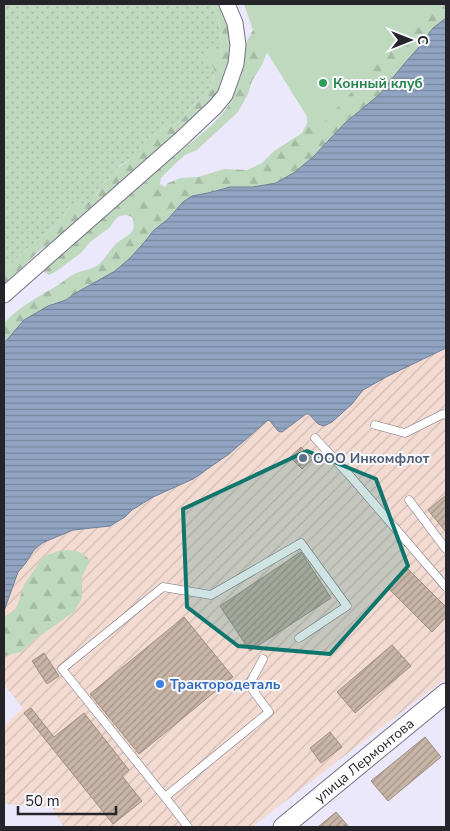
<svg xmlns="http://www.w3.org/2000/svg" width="450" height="831" font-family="'Nunito Sans',sans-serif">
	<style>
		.industrial { fill: url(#industrial-furrows) }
		.grass { fill: url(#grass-dots) }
		.forest { fill: url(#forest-firs) }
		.pitch { fill: #bfd9bf }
		.water { fill: url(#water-rules); stroke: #717e95 }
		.building { fill: url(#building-hatch); stroke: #9f8e81 }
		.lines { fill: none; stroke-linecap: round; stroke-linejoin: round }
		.service-casing { stroke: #767284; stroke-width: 9 }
		.minor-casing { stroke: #767284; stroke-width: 17 }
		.tertiary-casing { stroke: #767284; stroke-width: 21 }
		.service { stroke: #fff; stroke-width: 8 }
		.minor { stroke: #fff; stroke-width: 15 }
		.tertiary { stroke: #fff; stroke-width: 19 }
		.marked { fill: #0f766e; fill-opacity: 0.2; stroke: #0f766e; stroke-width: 4; stroke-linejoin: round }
		.leisure-dot { fill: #2e9e5b; stroke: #f8f8fc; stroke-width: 2 }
		.service-dot { fill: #5c6f8a; stroke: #f8f8fc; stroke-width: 2 }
		.shop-dot { fill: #3f7fe0; stroke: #f8f8fc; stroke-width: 2 }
		.labels { text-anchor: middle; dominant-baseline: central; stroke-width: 4; stroke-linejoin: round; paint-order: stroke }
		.leisure-label { font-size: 14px; font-weight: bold; fill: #27864d; stroke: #f8f8fc; text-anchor: start }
		.service-label { font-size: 14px; font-weight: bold; fill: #4e5e75; stroke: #f8f8fc; text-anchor: start }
		.shop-label { font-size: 14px; font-weight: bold; fill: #366cbe; stroke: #f8f8fc; text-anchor: start }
		.street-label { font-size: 14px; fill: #25242b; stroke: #f8f8fc }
	</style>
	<defs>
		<pattern id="industrial-furrows" width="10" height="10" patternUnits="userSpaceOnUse" patternTransform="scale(1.25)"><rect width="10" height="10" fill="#f3dbd2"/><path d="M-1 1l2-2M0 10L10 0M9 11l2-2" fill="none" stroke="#d0bcb4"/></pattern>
		<pattern id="grass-dots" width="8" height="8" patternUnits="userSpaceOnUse" patternTransform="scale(1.25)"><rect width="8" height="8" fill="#bfd9bf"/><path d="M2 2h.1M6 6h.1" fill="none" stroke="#a4baa4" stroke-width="1.8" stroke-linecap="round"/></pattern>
		<pattern id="forest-firs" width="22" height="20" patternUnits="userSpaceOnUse" patternTransform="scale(1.25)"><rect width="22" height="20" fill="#bfd9bf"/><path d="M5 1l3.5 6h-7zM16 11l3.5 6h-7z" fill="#a4baa4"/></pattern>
		<pattern id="water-rules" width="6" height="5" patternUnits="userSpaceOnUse" patternTransform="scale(1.25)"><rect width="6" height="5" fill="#91a5c2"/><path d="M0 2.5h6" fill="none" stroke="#76869e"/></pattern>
		<pattern id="building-hatch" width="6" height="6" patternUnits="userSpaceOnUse" patternTransform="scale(1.25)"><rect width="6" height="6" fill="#c8b5a8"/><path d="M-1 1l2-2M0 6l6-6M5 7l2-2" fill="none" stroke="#a29389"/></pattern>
	</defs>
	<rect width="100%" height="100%" fill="#ebe8fc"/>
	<path class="industrial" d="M446,348V678L252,827H64L52,807L4,804V726L23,708L4,685V611L18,572L25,564L34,550L42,543L73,530L110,526L115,524L129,514L132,510L153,497L193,479L206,470L229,454L268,420H270L278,431L281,432L306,414H309L318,424L332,422L352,404L363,390L386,377Z"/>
	<path class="grass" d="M4,4H213L219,23L222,47L221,51L218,52L212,84L205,94L190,108L184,118L177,123L155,133L146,140L136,156L119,166L110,178L100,185L98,192L92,198L82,204L74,203L68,208L61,222L23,252L14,262L4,269Z"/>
	<path class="forest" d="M213,4H223L233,46L222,87L216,94L211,102L183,127L177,134L134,172L119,182L113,190L105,195L89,213L80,216L75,225L39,251L4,285V269L14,262L23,252L61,222L70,205L74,203L82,204L95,195L98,192L100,185L110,178L113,171L116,169L135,156L146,140L155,133L177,123L184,118L190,108L205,94L212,84L214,77V68L207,58L210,51L214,50L218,52L221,51L222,47L219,23Z
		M432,4H446V18L433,28L419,47L404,64L380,94L345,123L313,157L295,172L276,183L270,184L253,187H236L224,188L208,193L192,196L183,202L168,219L154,230L142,245L129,259L115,271L74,294L66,300L48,306L24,320L4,343V323C19,307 38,297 58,285C63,282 68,277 74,274C82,270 92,270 99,264C105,259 109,251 114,246C123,235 139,236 132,217L126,215L119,216L114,221L110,227L90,242L81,253L55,272L49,275L44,272L46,267L101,219L110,213L141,184L146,182L152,172L171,159L198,137L215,122L226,109L232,100L239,79L244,51L248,39L253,30L259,31L267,40V52L262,65L252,81L248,94L238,112L197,150L185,155L175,164L161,178L160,184L165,187L168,183L181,178L198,177L224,169L247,170L262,163L274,151L302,133L307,123V117L310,112L383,53L393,48L399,38Z
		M62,550C74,550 83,551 90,561L82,577V598L74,612L34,640L21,652L4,656V616L7,615L16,609L24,585L42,558L47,555Z"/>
	<path class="pitch" d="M244,4H439L403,36L316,131L253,30Z"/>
	<path class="water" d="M446,18V348L386,377L363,390L352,404L332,422L324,426L318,424L309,414H306L282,432L278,431L270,421L268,420L229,454L206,470L193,479L153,497L132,510L125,517L110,526L73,530L42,543L34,550L25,564L18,572L4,611V343L24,320L48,306L66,300L74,294L115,271L129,259L142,245L154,230L168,219L183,202L192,196L208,193L230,187H253L270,184L276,183L295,172L313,157L345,123L380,94L404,64L419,47L433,28Z"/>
	<path class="building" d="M301,447L313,459L302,469L290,457Z
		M446,495V532L428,510Z
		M301,552L331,598L250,651L220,606Z
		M408,569L446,607V617L432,632L389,589Z
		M184,617L233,677L139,754L90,694Z
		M392,645L411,666L355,713L337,692Z
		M44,653L59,676L47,684L32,661Z
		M31,708L54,737L84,713L129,770L122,776L142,801L113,824L24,713Z
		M330,732L342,747L321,763L310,748Z
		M425,737L441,757L388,801L371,781Z
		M336,812L349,827H318Z"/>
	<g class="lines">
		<g class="service-casing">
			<path id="service" d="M375,425L405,433L443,414L446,415
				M315,438L351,477L446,587
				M409,500L446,549
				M165,797L269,712L249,685L263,659
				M188,827L172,806L62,669L163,587L211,595L301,543L347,606L299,638"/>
		</g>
		<g class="minor-casing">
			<path id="minor" d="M4,295L180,140L215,107L225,95L230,81L236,64L238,45L235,23L227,4"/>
		</g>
		<g class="tertiary-casing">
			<g id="tertiary">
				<path id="s1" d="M283,827L446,693"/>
			</g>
		</g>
		<use href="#service" class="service"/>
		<use href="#minor" class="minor"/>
		<use href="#tertiary" class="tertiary"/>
	</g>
	<path class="marked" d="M307,451L376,479L408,566L330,654L238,646L187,607L183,509Z"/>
	<circle class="leisure-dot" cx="323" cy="83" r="5"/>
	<circle class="service-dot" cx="303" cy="458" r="5"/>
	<circle class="shop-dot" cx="160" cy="684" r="5"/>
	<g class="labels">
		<g class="leisure-label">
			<text x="333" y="83">Конный клуб</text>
		</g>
		<g class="service-label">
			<text x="313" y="458">ООО Инкомфлот</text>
		</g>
		<g class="shop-label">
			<text x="170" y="684">Трактородеталь</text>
		</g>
		<g class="street-label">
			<text stroke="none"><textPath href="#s1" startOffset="105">улица Лермонтова</textPath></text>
		</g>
	</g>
	<rect width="450" height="831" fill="none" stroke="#25242b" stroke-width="10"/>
	<g transform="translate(410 40) rotate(90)" stroke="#f8f8fc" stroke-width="4" paint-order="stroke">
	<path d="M0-4L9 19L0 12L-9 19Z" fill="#25242b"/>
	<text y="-8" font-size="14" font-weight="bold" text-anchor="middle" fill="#25242b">С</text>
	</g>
	<path d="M18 806v8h98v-8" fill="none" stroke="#25242b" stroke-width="2.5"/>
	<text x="25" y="806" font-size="15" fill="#25242b" stroke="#f8f8fc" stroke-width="4" paint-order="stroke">50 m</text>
</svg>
